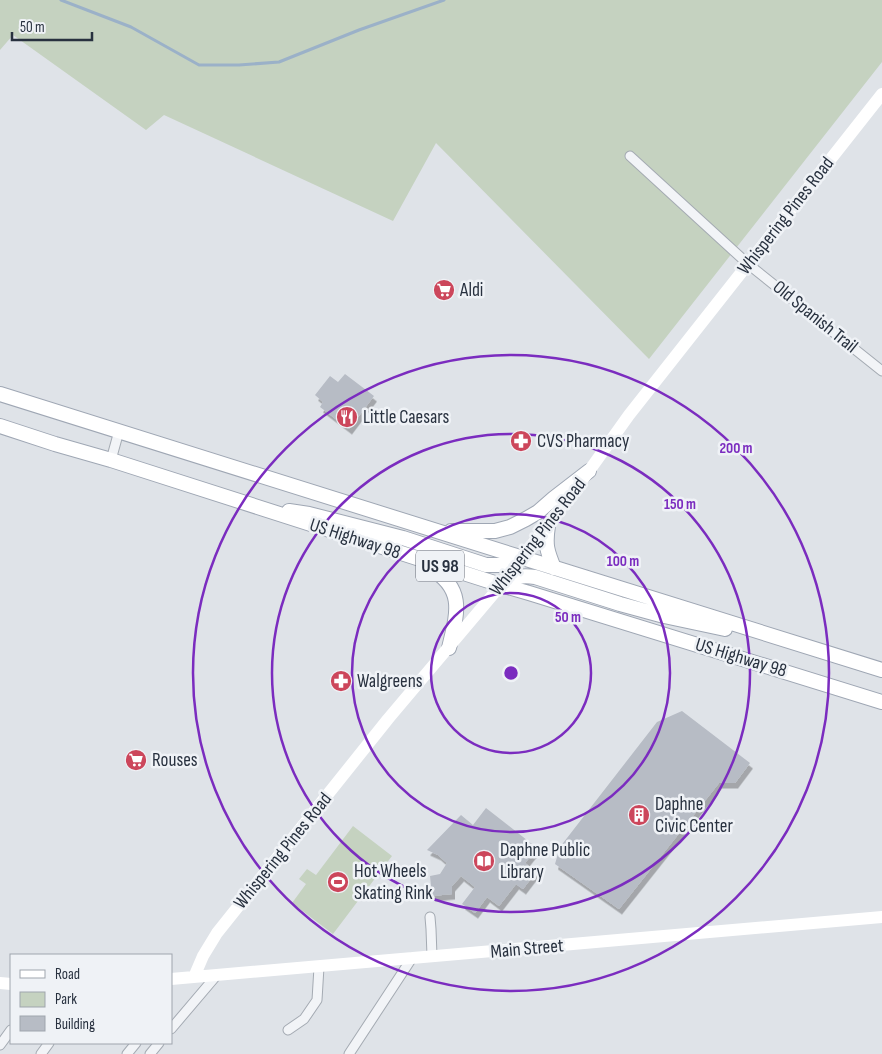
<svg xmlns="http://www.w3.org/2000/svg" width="882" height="1054" font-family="'Sofia Sans Condensed',sans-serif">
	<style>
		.green { fill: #c5d2c0 }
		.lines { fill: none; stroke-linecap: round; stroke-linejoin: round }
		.stream { stroke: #9bb1c8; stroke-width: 3 }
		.building { fill: #b7bcc5; filter: url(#shadow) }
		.street-casing { stroke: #a4aab2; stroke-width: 11 }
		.primary-casing { stroke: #9fa7b4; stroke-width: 16 }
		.street { stroke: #f2f4f7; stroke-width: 9 }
		.secondary { stroke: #fff; stroke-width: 12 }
		.primary { stroke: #fff; stroke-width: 14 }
		.ring { fill: none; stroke: #7b2cbf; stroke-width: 2.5 }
		.labels { text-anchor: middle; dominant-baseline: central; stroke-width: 5; stroke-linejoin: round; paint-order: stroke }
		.shield { fill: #eff2f6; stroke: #646b76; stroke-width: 1 }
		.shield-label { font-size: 18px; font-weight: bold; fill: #28313f }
		.street-label { font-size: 19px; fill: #28313f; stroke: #eff2f6 }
		.poi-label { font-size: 19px; fill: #28313f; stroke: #eff2f6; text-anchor: start }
		.centre { fill: #7b2cbf; stroke: #eff2f6; stroke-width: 2.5 }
		.ring-label { font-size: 15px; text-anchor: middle; font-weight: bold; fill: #7b2cbf; stroke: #eff2f6; stroke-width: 5; stroke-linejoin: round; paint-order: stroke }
	</style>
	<defs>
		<filter id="shadow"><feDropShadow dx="3" dy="5.5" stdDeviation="0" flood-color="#0004"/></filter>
	</defs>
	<rect width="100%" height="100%" fill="#dfe3e8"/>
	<path class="green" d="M0,0H882V62L649,359L436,143L393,221L164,115L146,130L13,35L0,50Z
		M353,826L392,856L333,934L292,903L306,884L299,879L307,869L316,875Z"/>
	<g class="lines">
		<path class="stream" d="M61,0L131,27L199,65H239L279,62L359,30L444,0"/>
	</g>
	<path class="building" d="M345,374L374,396L349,429L320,407L323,402L315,395L330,376L338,382Z
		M682,711L750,763L735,783H719L619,909L555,864L560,847L657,722Z
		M486,808L537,848L525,863L536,872L523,889L516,884L499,906L487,897L475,913L462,904L475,887L461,876L452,886V894L432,896L430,876L440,874L447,863L438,855L427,850L461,815L473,825Z"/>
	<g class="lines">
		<g class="street-casing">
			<path id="street" d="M630,156L748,264L882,371
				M111,460L119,431
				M430,917L431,929L432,956
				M171,1029L216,976
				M288,1030L304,1019L317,1000L319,967
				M0,1045L11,1030
				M41,1054L49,1043
				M127,1054L136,1043
				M150,1054L159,1043
				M349,1054L412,958"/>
		</g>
		<g class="primary-casing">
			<path id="primary" d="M0,394L523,558L882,670
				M0,426L55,444L111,460L501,585L529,593L882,702
				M289,511L309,514L403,538L486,565H506L523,558
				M548,526C545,545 547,551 554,568
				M451,531H495L510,527L526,519L538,512L554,498L589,471
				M430,568C466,589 457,614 449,648
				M501,585C514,577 520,575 535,577L620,604L664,616L725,629"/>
		</g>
		<use href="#street" class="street"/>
		<path class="secondary" d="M194,977L203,956L217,933L388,719L501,585L589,471L629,415L882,94
			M171,979L882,917
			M0,983L11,984"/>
		<use href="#primary" class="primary"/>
	</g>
	<g class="ring">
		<circle cx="511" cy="673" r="80"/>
		<circle cx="511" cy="673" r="159"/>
		<circle cx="511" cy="673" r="239"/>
		<circle cx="511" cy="673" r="318"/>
	</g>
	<defs>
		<g id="supermarket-disc" transform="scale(1.125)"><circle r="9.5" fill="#cc465b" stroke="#eff2f6"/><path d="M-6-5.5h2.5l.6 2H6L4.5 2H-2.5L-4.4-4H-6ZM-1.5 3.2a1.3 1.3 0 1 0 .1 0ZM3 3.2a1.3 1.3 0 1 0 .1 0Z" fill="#fff"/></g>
		<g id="restaurant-disc" transform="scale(1.125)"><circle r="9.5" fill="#cc465b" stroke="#eff2f6"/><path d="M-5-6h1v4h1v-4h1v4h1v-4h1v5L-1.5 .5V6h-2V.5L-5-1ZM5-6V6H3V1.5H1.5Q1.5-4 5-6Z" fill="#fff"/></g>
		<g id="pharmacy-disc" transform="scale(1.125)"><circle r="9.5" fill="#cc465b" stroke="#eff2f6"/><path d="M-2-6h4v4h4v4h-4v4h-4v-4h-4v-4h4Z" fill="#fff"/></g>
		<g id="building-disc" transform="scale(1.125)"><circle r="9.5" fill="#cc465b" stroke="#eff2f6"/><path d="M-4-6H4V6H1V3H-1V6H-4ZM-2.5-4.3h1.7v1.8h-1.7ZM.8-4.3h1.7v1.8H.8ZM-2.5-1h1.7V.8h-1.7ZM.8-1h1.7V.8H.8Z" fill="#fff"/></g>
		<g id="library-disc" transform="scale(1.125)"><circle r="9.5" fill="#cc465b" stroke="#eff2f6"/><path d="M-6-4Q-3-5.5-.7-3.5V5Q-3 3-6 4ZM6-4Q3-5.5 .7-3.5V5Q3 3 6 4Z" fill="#fff"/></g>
		<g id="stadium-disc" transform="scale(1.125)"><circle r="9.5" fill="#cc465b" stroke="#eff2f6"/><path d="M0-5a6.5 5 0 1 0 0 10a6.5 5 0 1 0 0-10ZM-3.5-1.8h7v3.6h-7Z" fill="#fff"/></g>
	</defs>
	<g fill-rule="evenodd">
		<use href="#supermarket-disc" x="444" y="290"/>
		<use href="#restaurant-disc" x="347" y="417"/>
		<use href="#pharmacy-disc" x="521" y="441"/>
		<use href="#pharmacy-disc" x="341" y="681"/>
		<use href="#supermarket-disc" x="136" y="760"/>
		<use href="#building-disc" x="639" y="815"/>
		<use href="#library-disc" x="484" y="861"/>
		<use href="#stadium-disc" x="338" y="882"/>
	</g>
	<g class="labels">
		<rect class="shield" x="416" y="550.5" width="48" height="31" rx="4"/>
		<g class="shield-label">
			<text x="440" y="566">US 98</text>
		</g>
		<g class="street-label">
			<text transform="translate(786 216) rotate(-52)">Whispering Pines Road</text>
			<text transform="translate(815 317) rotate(39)">Old Spanish Trail</text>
			<text transform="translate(538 537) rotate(-52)">Whispering Pines Road</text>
			<text transform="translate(355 539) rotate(18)">US Highway 98</text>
			<text transform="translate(741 658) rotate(17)">US Highway 98</text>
			<text transform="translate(283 851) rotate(-51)">Whispering Pines Road</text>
			<text transform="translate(527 949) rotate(-5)">Main Street</text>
		</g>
		<g class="poi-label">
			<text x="460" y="290">Aldi</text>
			<text x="363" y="417">Little Caesars</text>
			<text x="537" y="441">CVS Pharmacy</text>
			<text x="357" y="681">Walgreens</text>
			<text x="152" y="760">Rouses</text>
			<text x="655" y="804">Daphne<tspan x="655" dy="22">Civic Center</tspan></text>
			<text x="500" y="850">Daphne Public<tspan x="500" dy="22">Library</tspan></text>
			<text x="354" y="871">Hot Wheels<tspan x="354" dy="22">Skating Rink</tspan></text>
		</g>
	</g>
	<circle cx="511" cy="673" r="8" class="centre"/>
	<g class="ring-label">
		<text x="736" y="453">200 m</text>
		<text x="680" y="509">150 m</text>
		<text x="623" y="566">100 m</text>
		<text x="568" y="622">50 m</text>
	</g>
	<rect x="10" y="954" width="162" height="90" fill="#eff2f6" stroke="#9fa5ad"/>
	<rect x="20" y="970" width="25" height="8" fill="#ffffff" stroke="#9fa5ad"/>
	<text x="55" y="979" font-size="15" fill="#28313f">Road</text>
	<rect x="20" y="992" width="25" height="15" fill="#c5d2c0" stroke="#9fa5ad"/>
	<text x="55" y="1004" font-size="15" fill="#28313f">Park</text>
	<rect x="20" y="1016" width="25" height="15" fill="#b7bcc5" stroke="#9fa5ad"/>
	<text x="55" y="1029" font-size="15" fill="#28313f">Building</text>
	<path d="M12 32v8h80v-8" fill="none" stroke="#28313f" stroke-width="2.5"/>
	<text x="20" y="32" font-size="15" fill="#28313f" stroke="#eff2f6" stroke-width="4" paint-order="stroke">50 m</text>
</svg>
